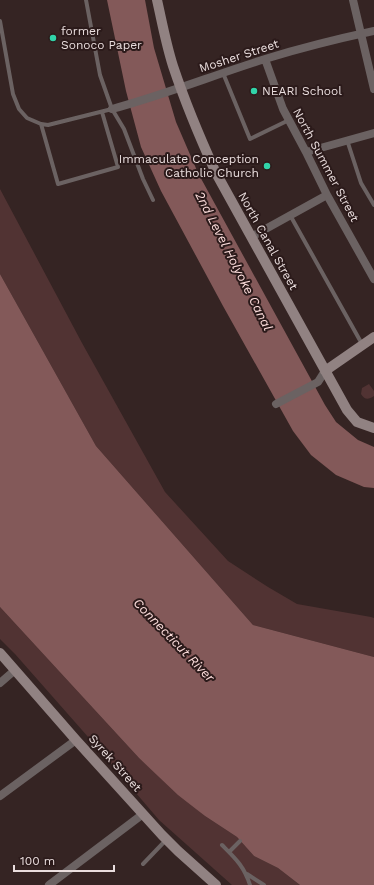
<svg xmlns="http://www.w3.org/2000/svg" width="374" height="885" font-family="'Work Sans',sans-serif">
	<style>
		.green { fill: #513333 }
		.water { fill: #835959 }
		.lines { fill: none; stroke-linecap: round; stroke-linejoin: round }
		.lane { stroke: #6b6262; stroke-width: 4 }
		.street { stroke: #6b6262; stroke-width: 8 }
		.secondary { stroke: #918282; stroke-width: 10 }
		.poi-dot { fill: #31d4a9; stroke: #2b1a1a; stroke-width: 1.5 }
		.labels { text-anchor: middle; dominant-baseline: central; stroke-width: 4; stroke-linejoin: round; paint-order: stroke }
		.poi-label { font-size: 12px; fill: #eadede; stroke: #2b1a1a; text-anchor: start }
		.street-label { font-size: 12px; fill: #eadede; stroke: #2b1a1a }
		.water-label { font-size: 13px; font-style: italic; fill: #fadbda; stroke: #2b1a1a }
	</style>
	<rect width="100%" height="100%" fill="#352423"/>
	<path class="green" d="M0,189L82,343L165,492L228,561L268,587L297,604L371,617L374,618V657L253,625L96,446L0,274Z
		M369,384L374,391V396C368,400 365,400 361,394L362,388Z
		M0,607L139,758L205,816L237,837L254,856L278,868L300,885H232L159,820L89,738L15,654L0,639Z"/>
	<path class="water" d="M107,0H145L154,48L176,122L198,173L325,405L336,422L358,440L374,447V488L364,487L336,475L311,455L293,431L223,306L161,191L141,147L126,91Z
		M0,274L96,446L253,625L374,657V885H300L278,868L254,856L237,837L205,816L178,795L139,758L0,607Z"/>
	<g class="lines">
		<path class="lane" d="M86,0L100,75L112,109L124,129L143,179L153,200
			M0,21L13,94L19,109L27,118L41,124L48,125L112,109
			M223,73L250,139L289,120
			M41,124L58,184L118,167L102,112
			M347,140L361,183L374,205
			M290,215L362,344
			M222,845C235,858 244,866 250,885
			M229,852L240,841
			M143,864L166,840
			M247,874L264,885"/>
		<path class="street" d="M353,0L374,89
			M265,59L283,109L306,152L327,195L374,279
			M112,109C164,95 214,75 265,59C301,48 337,39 374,31
			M306,152L374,133
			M251,237L327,195
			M276,404L318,382L325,371
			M0,683L15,670
			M0,796L76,740
			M49,885L143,814"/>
		<path class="secondary" d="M157,0C162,22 166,44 173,66C185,102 200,138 216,173L347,410L357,422L374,428
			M325,371L374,337
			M0,653L76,740L162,835L178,851L216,885"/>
	</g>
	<g class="poi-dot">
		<circle cx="53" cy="38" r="4"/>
		<circle cx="254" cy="91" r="4"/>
		<circle cx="267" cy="166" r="4"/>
	</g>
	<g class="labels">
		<g class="poi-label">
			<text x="61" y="31">former<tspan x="61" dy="14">Sonoco Paper</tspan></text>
			<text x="262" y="91">NEARI School</text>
			<text x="259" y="159" text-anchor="end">Immaculate Conception<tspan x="259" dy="14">Catholic Church</tspan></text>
		</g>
		<g class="street-label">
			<text transform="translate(239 56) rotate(-18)">Mosher Street</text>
			<text transform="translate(326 165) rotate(62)">North Summer Street</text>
			<text transform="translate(268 241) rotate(61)">North Canal Street</text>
			<text transform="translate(115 763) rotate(48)">Syrek Street</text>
		</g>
		<g class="water-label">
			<text transform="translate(234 261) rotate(63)">2nd Level Holyoke Canal</text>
			<text transform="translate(174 640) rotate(46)">Connecticut River</text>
		</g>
	</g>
	<path d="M14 865v6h100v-6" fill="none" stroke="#eadede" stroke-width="2"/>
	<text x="20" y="865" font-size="12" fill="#eadede" stroke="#2b1a1a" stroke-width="3" paint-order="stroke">100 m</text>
</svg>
